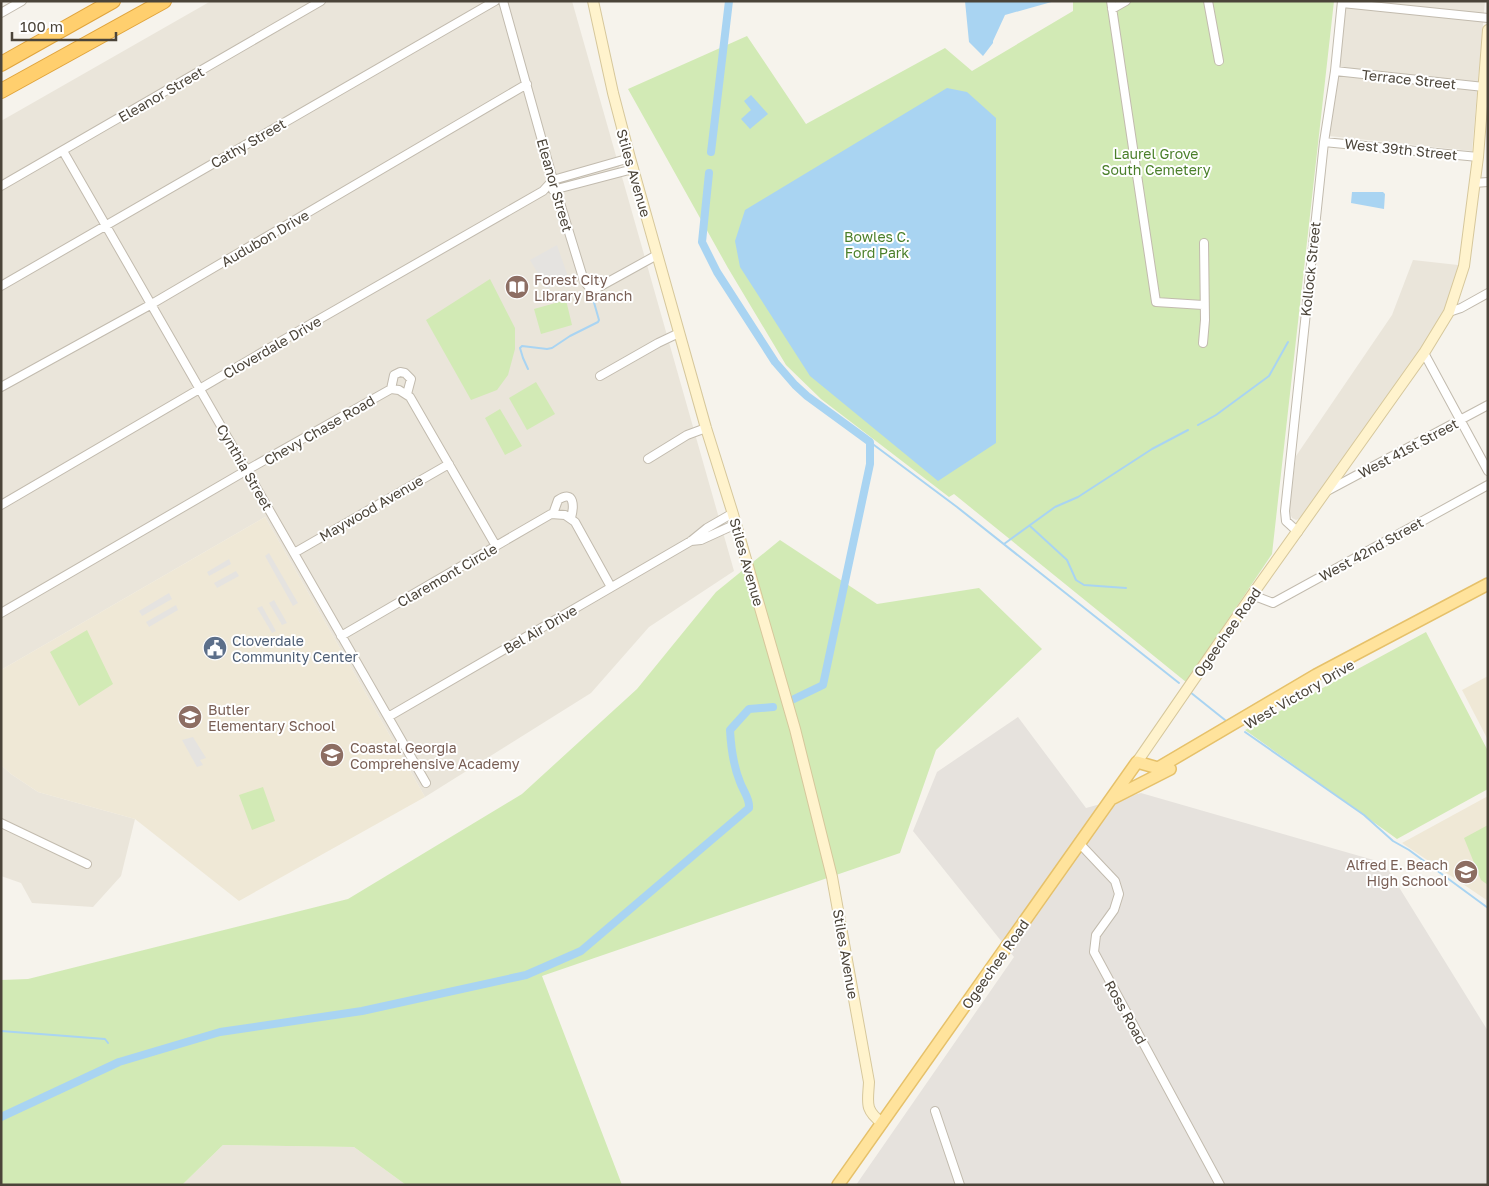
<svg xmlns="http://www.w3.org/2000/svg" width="1489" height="1186" font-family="'Golos Text',sans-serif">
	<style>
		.residential { fill: #eae5da }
		.industrial { fill: #e6e2dd }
		.education { fill: #efe8d6 }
		.green { fill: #d2eab5 }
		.parking { fill: #e5e3e0 }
		.water { fill: #a9d4f2 }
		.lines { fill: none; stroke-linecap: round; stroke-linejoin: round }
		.stream { stroke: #a9d4f2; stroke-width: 2 }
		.canal { stroke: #a9d4f2; stroke-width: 8 }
		.street-casing { stroke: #c2bbae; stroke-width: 10 }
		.secondary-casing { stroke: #d6c79b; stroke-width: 12 }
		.primary-casing { stroke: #e6c16a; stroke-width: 14 }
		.highway-casing { stroke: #e0a43c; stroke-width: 16 }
		.street { stroke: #fff; stroke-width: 8 }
		.secondary { stroke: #fff3cd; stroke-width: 10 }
		.primary { stroke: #ffe39c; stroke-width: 11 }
		.highway { stroke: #ffcf6e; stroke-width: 14 }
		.labels { text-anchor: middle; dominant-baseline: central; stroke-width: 4; stroke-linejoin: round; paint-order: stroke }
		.street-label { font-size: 14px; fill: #4b4439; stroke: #fff }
		.park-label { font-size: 14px; fill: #4a7f2a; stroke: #fff }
		.education-label { font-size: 14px; fill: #785e54; stroke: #fff; text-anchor: start }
		.service-label { font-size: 14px; fill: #4e5e75; stroke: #fff; text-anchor: start }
	</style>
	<rect width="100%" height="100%" fill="#f6f3ec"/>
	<path class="residential" d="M211,1H572L734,571L649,627L591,693L425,797L265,517L1,670V121Z
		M1343,1H1485L1472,151L1329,136Z
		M1413,260L1458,265L1456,282L1441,317L1416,356L1302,518L1296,520L1292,518L1289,511L1296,456L1392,315Z
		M1,765L11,774L38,792L135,819L121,876L93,907L32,903L21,883L1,876Z
		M223,1145L354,1147L406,1185H182Z"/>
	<path class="industrial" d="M1018,717L1086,808L1141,793L1384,863L1488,1031V1185H856L1014,957L913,831L937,772Z"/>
	<path class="education" d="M265,517L425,797L239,901L135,819L38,792L11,774L1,765V670Z
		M1488,676V740L1462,690Z
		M1488,796V901L1402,843Z"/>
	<path class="green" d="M1073,1H1334L1272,554L1186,682L954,494L949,497L821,399L786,365L728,268L628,89L747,36L806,124L945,48L972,71L1073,11Z
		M490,279L515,328V349L508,375L497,390L471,400L426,320Z
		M566,300L572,325L541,334L534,309Z
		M536,382L555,414L527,430L509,398Z
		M500,409L522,446L505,455L485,418Z
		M780,540L877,604L979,588L1042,649L936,750L900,853L542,976L622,1185H406L354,1147L223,1145L182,1185H1V980L28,979L348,899L522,794L637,689L716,592Z
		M87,630L113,684L79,706L50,652Z
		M1426,632L1488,751V789L1397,839L1245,730Z
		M263,787L275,821L252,830L239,795Z
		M1488,825V885L1481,880L1464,838Z"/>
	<path class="parking" d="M557,245L568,277L547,289L530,260Z
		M269,553L298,603L293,606L265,556Z
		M229,559L231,564L209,576L207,572Z
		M236,571L239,576L217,588L214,583Z
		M169,593L172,599L142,616L139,611Z
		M274,600L287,623L282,625L269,603Z
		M176,605L178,610L149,627L146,622Z
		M262,606L276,631L272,633L257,608Z
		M193,737L206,758L200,760L203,765L197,767L182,740Z"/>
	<path class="water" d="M965,1H1055L1005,15L993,41V43L983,56L969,42Z
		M947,88L967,92L996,118V443L938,481L810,376L740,267L735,241L745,210Z
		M751,95L768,114L750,129L741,119L751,110L744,101Z
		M1352,192H1383L1385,194L1384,209L1351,203Z"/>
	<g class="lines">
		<path class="stream" d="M528,369L523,358L520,348L522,346L547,349L552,348L570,336L598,322L599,320L593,299L594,297
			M1198,425L1216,415L1269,376L1288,342
			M870,442L957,507L1179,683
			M1030,526L1067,560L1076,580L1084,585L1126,588
			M1004,544L1055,507L1078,497L1152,449L1188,430
			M1190,692L1225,720
			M1245,732L1364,815L1393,841L1409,850L1488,908
			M1,1031L105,1039L108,1043"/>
		<path class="canal" d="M711,152L729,1
			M709,173L702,242L717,272L775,362L795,385L807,396L870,442V464L823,685L794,699
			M1,1117L119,1062L220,1032L362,1011L526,975L581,951L749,808C750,798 743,791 740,782C733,765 731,748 730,730L749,709L773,707"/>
		<g class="street-casing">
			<path id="street" d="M503,1L553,180L584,281L589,287H599L657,255
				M1111,1L1156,302L1203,305
				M1208,1L1219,61
				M1342,3L1488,18
				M1112,9L1126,1
				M1,13L22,1
				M1335,71L1484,87
				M1324,142L1478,157
				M63,151L426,783
				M1474,183L1488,182
				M1,186L321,1
				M553,190L633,169
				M1,286L495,1
				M1449,312L1461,308L1488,293
				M1203,343L1205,320L1204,243
				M1424,353L1488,471
				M600,376L658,343L679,333
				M1,387L150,305L527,84
				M391,389L394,375L400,372L405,373L411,379L407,394
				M648,459L687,435L706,428
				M1327,491L1488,405
				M1,505L297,332L543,191L553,180L630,158
				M553,514L558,500C575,489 574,507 571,518
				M1298,532L1286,521L1285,511L1324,142L1335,71L1342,1
				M691,541L701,540L736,524
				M294,553L449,464
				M1252,595L1273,603L1488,485
				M1,613L247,470L391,389L399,390L410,397L496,546
				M341,636L551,514L565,515L575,522L611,587
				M388,717L691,541L707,528L733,513
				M1,823L87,864
				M1080,844L1115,881L1119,894L1114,910L1096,935L1094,952L1220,1185
				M935,1111L960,1185"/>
		</g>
		<g class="secondary-casing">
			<path id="secondary" d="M593,1L613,93L630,158L706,428L732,511L795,729L832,877L869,1082C868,1103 864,1109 882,1123
				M1137,762L1252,595L1424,353L1449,312L1464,266L1478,157L1488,30"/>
		</g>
		<g class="primary-casing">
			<path id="primary" d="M1113,798L1170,769
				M838,1185L1137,762L1158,768L1316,675L1488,584"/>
		</g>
		<g class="highway-casing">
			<path id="highway" d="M1,64L113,1
				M1,91L164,1"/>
		</g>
		<use href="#street" class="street"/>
		<use href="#secondary" class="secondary"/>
		<use href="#primary" class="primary"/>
		<use href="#highway" class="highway"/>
	</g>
	<defs>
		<g id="library-disc" transform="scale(1.25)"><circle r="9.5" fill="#8d6e63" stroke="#fff"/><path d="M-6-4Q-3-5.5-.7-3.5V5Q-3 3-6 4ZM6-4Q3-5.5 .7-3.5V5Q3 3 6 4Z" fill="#fff"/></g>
		<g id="civic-disc" transform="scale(1.25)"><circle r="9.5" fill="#5c6f8a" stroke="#fff"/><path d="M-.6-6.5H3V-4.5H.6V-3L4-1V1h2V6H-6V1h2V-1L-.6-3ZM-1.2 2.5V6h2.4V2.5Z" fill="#fff"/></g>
		<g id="school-disc" transform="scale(1.25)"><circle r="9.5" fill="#8d6e63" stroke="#fff"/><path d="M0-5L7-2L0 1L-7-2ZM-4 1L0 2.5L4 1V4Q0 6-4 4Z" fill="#fff"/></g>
	</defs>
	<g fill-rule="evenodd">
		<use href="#library-disc" x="517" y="287"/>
		<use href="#civic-disc" x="215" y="648"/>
		<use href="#school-disc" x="190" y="717"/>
		<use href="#school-disc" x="332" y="755"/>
		<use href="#school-disc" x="1466" y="872"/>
	</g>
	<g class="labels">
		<g class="street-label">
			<text transform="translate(1409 79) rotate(6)">Terrace Street</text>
			<text transform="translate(161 94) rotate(-30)">Eleanor Street</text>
			<text transform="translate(248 143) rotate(-30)">Cathy Street</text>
			<text transform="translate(1401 149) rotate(6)">West 39th Street</text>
			<text transform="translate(634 173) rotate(74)">Stiles Avenue</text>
			<text transform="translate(555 185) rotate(74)">Eleanor Street</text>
			<text transform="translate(265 238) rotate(-30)">Audubon Drive</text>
			<text transform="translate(1310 269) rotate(-84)">Kollock Street</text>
			<text transform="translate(272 347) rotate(-30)">Cloverdale Drive</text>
			<text transform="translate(319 430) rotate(-30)">Chevy Chase Road</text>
			<text transform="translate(1408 448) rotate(-28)">West 41st Street</text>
			<text transform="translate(245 467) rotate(60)">Cynthia Street</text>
			<text transform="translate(371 508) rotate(-30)">Maywood Avenue</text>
			<text transform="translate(1371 549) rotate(-29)">West 42nd Street</text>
			<text transform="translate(747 562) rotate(74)">Stiles Avenue</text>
			<text transform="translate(447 575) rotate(-30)">Claremont Circle</text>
			<text transform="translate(540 629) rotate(-30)">Bel Air Drive</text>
			<text transform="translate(1227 632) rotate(-55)">Ogeechee Road</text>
			<text transform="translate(1299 694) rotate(-30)">West Victory Drive</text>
			<text transform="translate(846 954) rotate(80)">Stiles Avenue</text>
			<text transform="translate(995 964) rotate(-55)">Ogeechee Road</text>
			<text transform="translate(1126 1012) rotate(61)">Ross Road</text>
		</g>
		<g class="park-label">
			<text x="1156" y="153">Laurel Grove<tspan x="1156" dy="16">South Cemetery</tspan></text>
			<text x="877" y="236">Bowles C.<tspan x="877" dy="16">Ford Park</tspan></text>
		</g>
		<g class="education-label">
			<text x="534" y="279">Forest City<tspan x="534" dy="16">Library Branch</tspan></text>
			<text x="208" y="709">Butler<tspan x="208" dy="16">Elementary School</tspan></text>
			<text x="350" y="747">Coastal Georgia<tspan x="350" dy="16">Comprehensive Academy</tspan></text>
			<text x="1448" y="864" text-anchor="end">Alfred E. Beach<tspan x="1448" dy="16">High School</tspan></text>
		</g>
		<g class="service-label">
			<text x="232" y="640">Cloverdale<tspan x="232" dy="16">Community Center</tspan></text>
		</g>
	</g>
	<rect width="1489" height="1186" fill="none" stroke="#4b4439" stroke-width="5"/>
	<path d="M12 32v8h104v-8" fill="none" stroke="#4b4439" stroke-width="2.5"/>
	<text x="20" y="32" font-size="15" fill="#4b4439" stroke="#ffffff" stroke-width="4" paint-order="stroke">100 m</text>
</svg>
